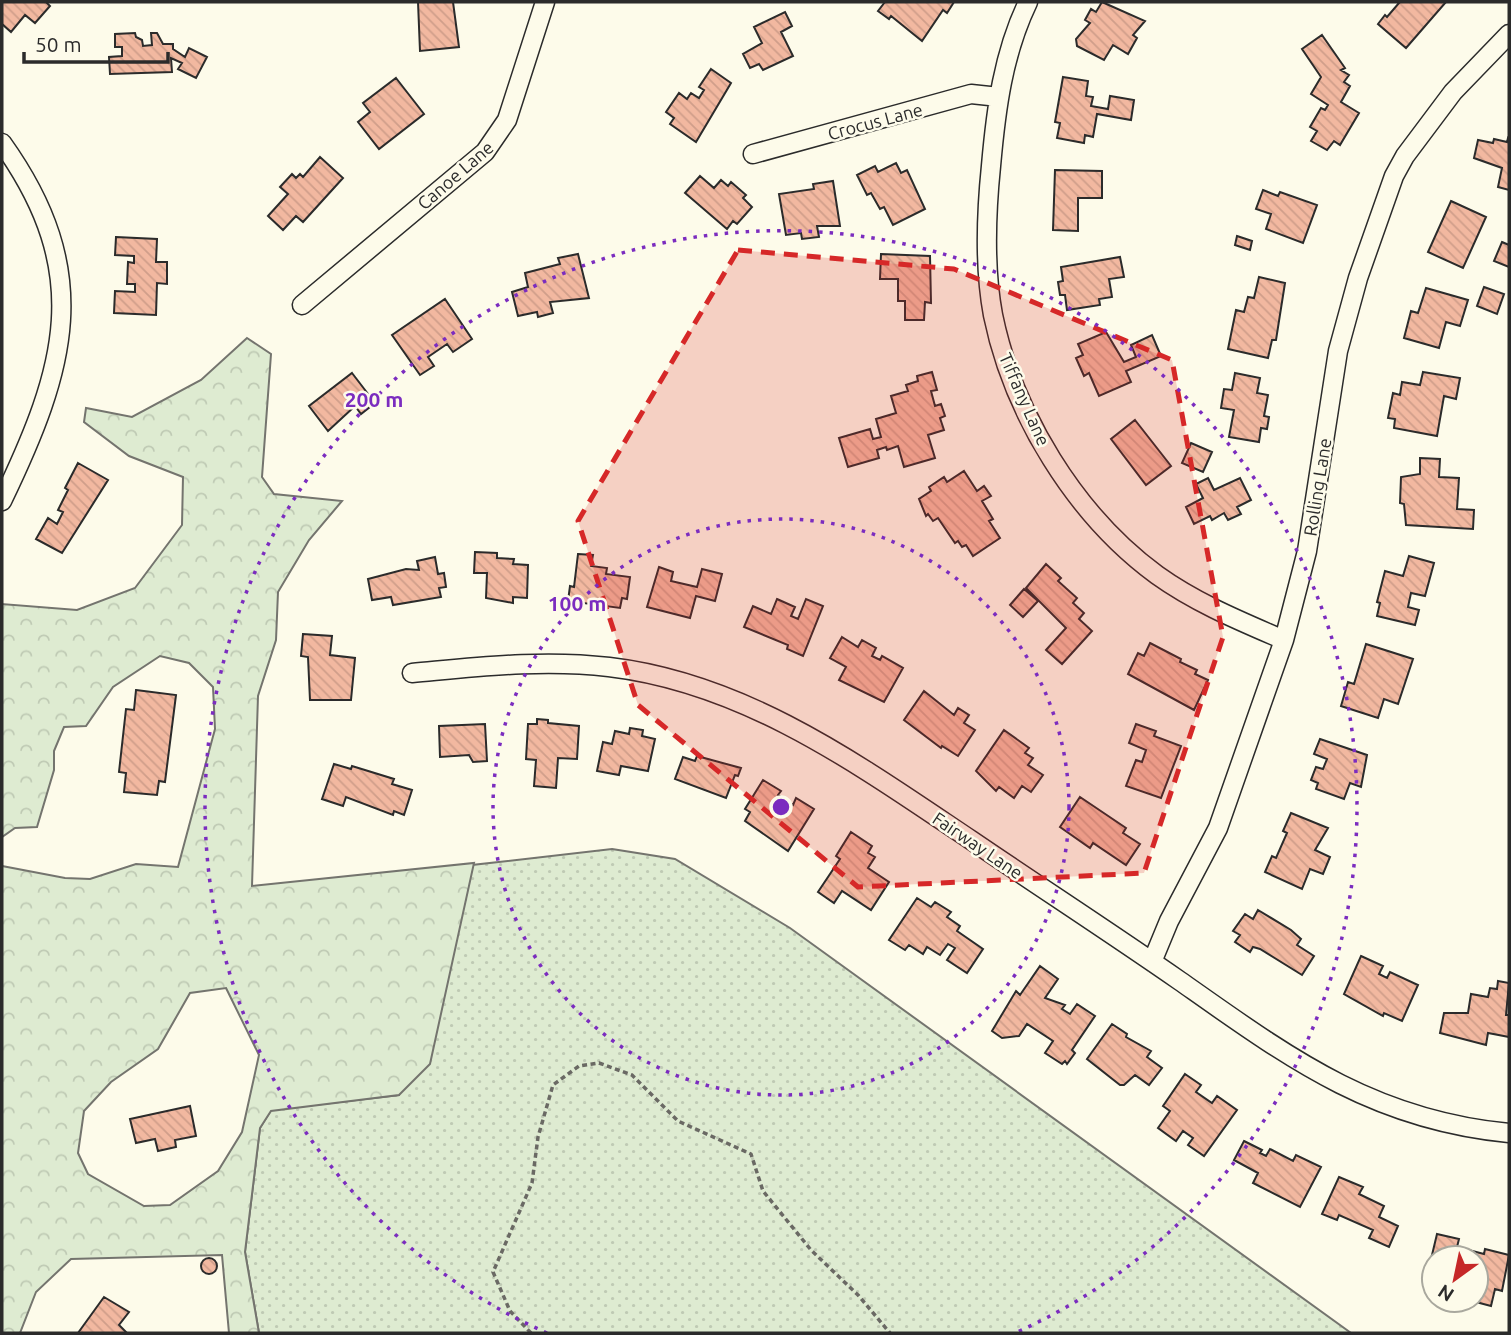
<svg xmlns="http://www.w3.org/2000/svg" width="1511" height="1335" font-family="Ubuntu,sans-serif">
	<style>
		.grass { fill: url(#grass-dots); stroke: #74746e; stroke-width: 2 }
		.forest { fill: url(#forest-crowns); stroke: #74746e; stroke-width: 2; fill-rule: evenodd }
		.building { fill: url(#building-back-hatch); stroke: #2b2b2b; stroke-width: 2 }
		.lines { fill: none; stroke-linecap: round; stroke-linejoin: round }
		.minor-casing { stroke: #2b2b2b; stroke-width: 21 }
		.path { stroke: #6a6964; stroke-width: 3.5; stroke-dasharray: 5 3.5; stroke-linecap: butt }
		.minor { stroke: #fdfbea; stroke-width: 18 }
		.marked { fill: #d62828; fill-opacity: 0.2; stroke: #d62828; stroke-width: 5; stroke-dasharray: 14 9; stroke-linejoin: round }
		.ring { fill: none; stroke: #7b2cbf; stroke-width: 3.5; stroke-dasharray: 3.5 7 }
		.labels { text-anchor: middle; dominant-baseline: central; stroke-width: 5; stroke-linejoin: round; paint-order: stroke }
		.street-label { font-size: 18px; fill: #2b2b2b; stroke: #fdfbea }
		.centre { fill: #7b2cbf; stroke: #fdfbea; stroke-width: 3.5 }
		.ring-label { font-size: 21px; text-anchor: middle; font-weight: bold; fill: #7b2cbf; stroke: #fdfbea; stroke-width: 5; stroke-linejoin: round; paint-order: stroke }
	</style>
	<defs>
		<pattern id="grass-dots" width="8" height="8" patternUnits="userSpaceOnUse" patternTransform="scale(1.75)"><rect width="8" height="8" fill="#deebd1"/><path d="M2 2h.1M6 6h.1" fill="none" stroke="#bfcab4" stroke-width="1.8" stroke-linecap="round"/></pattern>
		<pattern id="forest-crowns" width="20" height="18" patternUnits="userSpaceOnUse" patternTransform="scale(1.75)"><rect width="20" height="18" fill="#deebd1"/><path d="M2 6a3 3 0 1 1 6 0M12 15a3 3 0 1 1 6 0" fill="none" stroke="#bfcab4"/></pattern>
		<pattern id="building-back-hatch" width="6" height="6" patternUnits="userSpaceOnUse" patternTransform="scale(1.75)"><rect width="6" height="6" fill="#f2b8a0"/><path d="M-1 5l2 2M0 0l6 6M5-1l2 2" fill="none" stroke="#d09e8a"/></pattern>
	</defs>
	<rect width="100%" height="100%" fill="#fdfbea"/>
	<path class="grass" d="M612,849L675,859L790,928L1351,1333H259L245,1252L260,1128L271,1110L399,1095L472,865Z"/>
	<path class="forest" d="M247,338L271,354L262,477L274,494L342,501L309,540L278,592L276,640L258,696L252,886L474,863L430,1064L399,1095L271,1111L260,1128L245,1252L259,1333H229L222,1255L71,1259L36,1292L20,1333H2V866L65,878L90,879L136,864L178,867L215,729L213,687L189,663L160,656L113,687L86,726L64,727L54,751V770L37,827L15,828L2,837V604L77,610L135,588L182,525L183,477L129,456L84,422L86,408L132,417L201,380ZM226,988L259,1055L242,1132L218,1171L170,1205L144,1206L88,1174L78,1153L84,1111L111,1082L158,1049L190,993Z"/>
	<path class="building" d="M2,2H46L50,6L35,23L25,15L11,32L2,24Z
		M418,2H453L459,47L420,51Z
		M885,2H954L947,13L943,10L922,41L891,16L889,19L878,11Z
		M1102,2L1145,21L1133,35L1137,38L1128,54L1113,45L1104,60L1077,46L1076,39L1090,23L1085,20L1091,9L1096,12Z
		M1397,2H1446L1406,48L1378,24L1385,15L1387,17L1399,3Z
		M785,12L792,26L781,32L793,56L763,70L759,64L750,68L743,54L762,43L754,27Z
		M135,33L136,37L142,40L143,46L152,45L151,33H157L163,44H173V49L185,57L189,48L207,57L196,78L178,69L182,63L171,58L172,72L110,74L109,57L122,56V47H115V34Z
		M1322,35L1345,68L1341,70L1349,75L1344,82L1350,86L1341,102L1359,113L1340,145L1334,141L1327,150L1311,141L1317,131L1310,127L1321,108L1325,110L1328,105L1311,94L1321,77L1302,49Z
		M711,69L731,83L696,142L670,124L674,118L666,112L679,93L687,99L691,93L699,98L704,90L699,87Z
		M1063,77L1088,81L1086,96L1093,97L1091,106L1108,109L1110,96L1134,100L1131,120L1097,114L1093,137L1085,135L1084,143L1057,138L1060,123L1055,122Z
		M396,78L424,114L379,149L358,122L370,112L363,103Z
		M1508,138L1509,139V190L1498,187L1502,168L1474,158L1478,140L1493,143L1494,139L1507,142Z
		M320,157L343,178L303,222L296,216L283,230L268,216L288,194L280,187L292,174L296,178L300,174L303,177Z
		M896,163L901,173L907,170L925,209L893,225L884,207L880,209L871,193L867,195L857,175L875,166L878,172Z
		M1055,170L1102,171V198H1078V231L1053,230Z
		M700,176L714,188L721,180L728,186L731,182L746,195L743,198L752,207L737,224L733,221L727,229L685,193Z
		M833,181L840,226H817L819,237L802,239L801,233L786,235L779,194L814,189L813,184Z
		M1263,190L1278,196L1280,192L1317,205L1303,243L1266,229L1271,214L1256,209Z
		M1451,201L1486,217L1463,268L1428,252Z
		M1237,236L1252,241L1250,250L1235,245Z
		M116,237L157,239L156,262H167V284L157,283L156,315L114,313L115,291L135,292V284H127L128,262L134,263V256L115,255Z
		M1502,242L1509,245V267L1494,261Z
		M578,254L589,298L550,302L553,313L538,317L537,312L518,316L512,292L528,287L525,273L560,264L558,258Z
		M881,254L930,256L931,303L925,302L924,320H905V301H898V279H880Z
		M1120,257L1124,277L1109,279L1112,297L1099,299L1100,305L1067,310L1065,295H1060L1058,282L1063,281L1061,267Z
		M1259,277L1285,283L1276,340H1272L1268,358L1228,349L1236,310L1244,312L1248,297L1254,298Z
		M1484,287L1504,294L1497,314L1477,306Z
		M1426,288L1468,300L1460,326L1446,322L1439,348L1404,338L1411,311L1418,313Z
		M445,299L472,339L453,352L447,344L428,357L434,366L420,375L392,335Z
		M1106,332L1124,362L1136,357L1131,345L1152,335L1161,356L1126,371L1131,382L1099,396L1089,373L1084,376L1076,358L1083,355L1078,344Z
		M932,372L937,390L931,391L935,406L941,404L945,416L940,418L944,430L928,435L935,458L904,467L898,446L887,450L886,447L877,450L879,458L848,467L839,438L870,429L873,439L881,437L876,419L896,413L891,396L908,391L906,385L918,381L917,376Z
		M1423,372L1460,378L1456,399L1444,396L1437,436L1394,428L1395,419L1388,418L1393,393L1400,395L1402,382L1420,385Z
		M352,373L375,403L361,414L355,406L328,431L309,406Z
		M1235,373L1260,378L1257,393L1268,395L1264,416L1269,417L1267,429L1261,428L1259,442L1229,437L1234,410L1221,408L1224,389L1232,390Z
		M1135,420L1171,466L1146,485L1111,439Z
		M1191,443L1212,452L1203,472L1182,463Z
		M1420,458L1440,459L1439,477L1459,478L1457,509L1474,510L1473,529L1406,525L1404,504L1400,503L1401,477L1420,474Z
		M78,463L108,480L62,553L36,539L48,518L57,524L63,512L58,510L68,490L65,488Z
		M964,471L977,491L984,486L991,496L982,501L993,519L989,521L1000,538L973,556L966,545L962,547L958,541L955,543L938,518L933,521L928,514L926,516L919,499L931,491L929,487L944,477L947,482Z
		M1208,478L1214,490L1240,478L1251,500L1237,507L1241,514L1228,520L1224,513L1212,520L1210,516L1194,524L1186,507L1203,498L1196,484Z
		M475,552L497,553V558L514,559L513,564L528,565L527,598L513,597V603L486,598L487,573H474Z
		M578,554L593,555L591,566L607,568L606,574L630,577L627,599L622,598L620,608L568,601L570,586L574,587Z
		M1409,556L1434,563L1425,596L1411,593L1408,607L1419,610L1415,625L1377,616L1380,603L1377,602L1385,571L1403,576Z
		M435,557L438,574L444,573L446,587L439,588L441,597L393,605L391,597L372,600L368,579L406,569L419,570L417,561Z
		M1046,564L1061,578L1058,581L1077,598L1073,603L1084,613L1079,619L1092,631L1062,664L1046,650L1066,628L1026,588Z
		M659,567L673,572L671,581L697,587L702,569L722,574L715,601L696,596L690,618L647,607Z
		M1024,589L1038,601L1023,617L1010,605Z
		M777,599L795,607L791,616L798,619L806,599L823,606L803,656L787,649L788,645L744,627L753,606L771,614Z
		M303,634L332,636L330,655L355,658L351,700H310L308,657L301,656Z
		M842,637L858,647L862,640L876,648L872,656L880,660L882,656L903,668L884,702L839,680L846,667L830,658Z
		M1150,643L1181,659L1180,662L1197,670L1195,674L1208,680L1194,710L1128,674L1138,653L1144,656Z
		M1366,644L1413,659L1398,704L1384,699L1378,718L1341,706L1348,682L1354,684Z
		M136,690L176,695L165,782L159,781L157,795L124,792L126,773L119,772L126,709L134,710Z
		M924,691L954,715L958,708L969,715L964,723L975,730L958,756L942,746L941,748L904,720Z
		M537,719L548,720V723L579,726L577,759L558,758L556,788L534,786L536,760L526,759L528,724H537Z
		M485,724L487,761L473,762L469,755L440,757L439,726Z
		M1136,724L1156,731L1154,736L1181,746L1161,798L1126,786L1136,760L1142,762L1146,750L1129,743Z
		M630,728L643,730L642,736L655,739L648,771L621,766L619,775L597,771L603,742L612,744L615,731L629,734Z
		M1004,730L1029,748L1025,753L1033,758L1028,765L1043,775L1031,792L1022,786L1014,798L999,787L996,791L976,771Z
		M1320,739L1367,755L1361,787L1350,783L1344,799L1316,789L1318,783L1311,780L1316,767L1323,769L1327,759L1314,754Z
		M697,756L741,768L738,776L735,775L726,798L675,779L683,757L695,761Z
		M334,764L351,769L352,766L394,779L392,784L412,790L404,815L394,811L393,815L346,797L343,806L322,799Z
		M763,780L781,791L778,795L793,805L796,798L814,809L788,851L745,821L750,812L745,809Z
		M1080,797L1126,828L1123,833L1140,844L1126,865L1093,843L1090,848L1060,827Z
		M1291,813L1328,828L1315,850L1330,857L1323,874L1310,869L1302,889L1265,872L1272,856L1276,858L1287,833L1283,831Z
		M851,832L872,846L868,853L875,857L868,868L889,882L871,910L842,891L834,903L818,892L840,859L836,856Z
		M917,898L931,907L935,902L951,912L947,917L960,926L957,931L983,949L967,973L947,960L955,948L948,944L940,955L927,947L923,954L909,945L905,950L889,940Z
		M1258,910L1291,930L1301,939L1297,945L1314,956L1302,975L1260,949L1253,947L1250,952L1235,942L1240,935L1233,931L1245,914L1253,919Z
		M1361,956L1383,966L1379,974L1387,978L1390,972L1418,985L1402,1021L1384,1013L1383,1016L1344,994Z
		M1040,966L1058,979L1045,998L1065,1005L1062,1009L1070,1014L1077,1004L1095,1016L1072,1050L1075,1053L1067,1064L1065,1061L1062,1064L1045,1053L1053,1041L1027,1024L1019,1036L1002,1038L992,1031L1016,991L1020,995Z
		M1498,981L1509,983L1506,1015H1509V1037L1488,1033L1486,1045L1440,1033L1444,1013H1468L1471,994L1488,997L1490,988L1497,989Z
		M1112,1024L1127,1034L1126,1037L1151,1051L1147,1057L1162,1068L1149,1085L1135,1075L1124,1085H1120L1087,1059Z
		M1185,1074L1201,1085L1196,1092L1212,1103L1217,1096L1237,1110L1204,1156L1188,1145L1193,1138L1183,1131L1176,1141L1158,1128L1170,1111L1163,1106Z
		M190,1106L196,1136L175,1140L176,1147L158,1151L155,1139L136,1143L130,1119Z
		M1244,1141L1262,1150L1260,1153L1266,1156L1270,1149L1293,1161L1296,1155L1321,1167L1300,1207L1253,1183L1258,1173L1234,1160Z
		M1339,1177L1363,1187L1359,1194L1384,1206L1379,1217L1398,1226L1389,1247L1369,1238L1373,1230L1339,1215L1337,1220L1322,1214Z
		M1437,1234L1459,1239L1457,1247L1484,1254L1485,1249L1509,1255L1502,1291L1495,1289L1491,1306L1472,1301L1476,1300V1258L1432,1255Z
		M201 1266a8 8 0 1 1 16 0a8 8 0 1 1-16 0Z
		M104,1297L129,1312L119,1325L127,1333H78Z"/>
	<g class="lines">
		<g class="minor-casing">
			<path id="minor" d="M1028,2C1003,54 996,109 991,166C986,215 984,267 993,315C1013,413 1075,515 1157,575C1196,603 1240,621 1284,640
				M2,143C95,273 66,368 2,501
				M753,154L971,94L999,97
				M302,305L485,152L507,120L545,2
				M412,673C478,667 542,659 609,667C746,683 859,765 971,840C1040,887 1111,933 1180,981C1288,1057 1372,1120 1509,1133
				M1152,962L1169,921L1218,828L1284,640L1307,551L1338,351L1358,278L1394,176L1405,156L1453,92L1509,34"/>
		</g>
		<path class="path" d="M531,1333L510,1311L493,1272L532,1183L538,1137L553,1085L579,1066L599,1063L632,1075L678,1121L751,1154L763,1191L811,1250L858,1295L890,1333"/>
		<use href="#minor" class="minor"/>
	</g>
	<path class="marked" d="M738,250L954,269L1172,360L1223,637L1144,873L858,887L638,705L578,521Z"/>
	<g class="ring">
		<circle cx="781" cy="807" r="288"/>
		<path d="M547 1333A576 576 0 1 1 1015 1333"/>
	</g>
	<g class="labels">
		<g class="street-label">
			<text transform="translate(875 121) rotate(-15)">Crocus Lane</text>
			<text transform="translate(455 175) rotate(-41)">Canoe Lane</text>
			<text transform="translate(1025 399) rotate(66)">Tiffany Lane</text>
			<text transform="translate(1317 487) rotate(-81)">Rolling Lane</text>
			<text transform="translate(978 845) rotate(34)">Fairway Lane</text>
		</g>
	</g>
	<circle cx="781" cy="807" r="10" class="centre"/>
	<g class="ring-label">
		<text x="374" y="407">200 m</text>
		<text x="577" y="611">100 m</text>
	</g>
	<rect width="1511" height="1335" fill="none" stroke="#2b2b2b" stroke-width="7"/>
	<g transform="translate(1455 1279) rotate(213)"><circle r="33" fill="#fdfbea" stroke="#a9a89e" stroke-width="2"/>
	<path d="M0-5L12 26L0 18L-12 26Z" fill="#c62828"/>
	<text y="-10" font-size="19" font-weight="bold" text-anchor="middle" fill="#2b2b2b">N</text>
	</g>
	<path d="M24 52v10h144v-10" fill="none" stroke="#2b2b2b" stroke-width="3.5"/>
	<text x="35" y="52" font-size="21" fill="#2b2b2b" stroke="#fdfbea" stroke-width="5" paint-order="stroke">50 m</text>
</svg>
